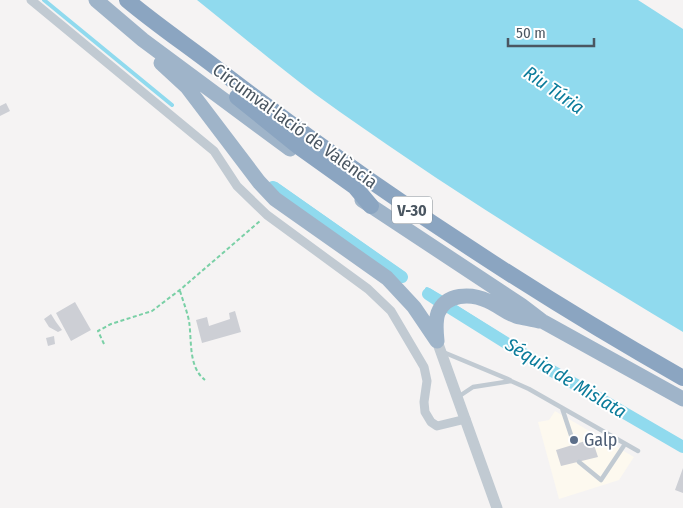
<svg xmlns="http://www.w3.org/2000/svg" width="683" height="508" font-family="'Fira Sans Condensed',sans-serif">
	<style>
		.commercial { fill: #fdf9ef }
		.water { fill: #90daee }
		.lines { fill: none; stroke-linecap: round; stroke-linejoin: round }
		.stream { stroke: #90daee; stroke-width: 4 }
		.canal { stroke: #90daee; stroke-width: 12 }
		.building { fill: #cdcfd5 }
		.path { stroke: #7ad0a6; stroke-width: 2; stroke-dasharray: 4 2.5; stroke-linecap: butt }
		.service { stroke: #c1cad2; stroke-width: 4.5 }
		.minor { stroke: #c1cad2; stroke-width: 9 }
		.tertiary { stroke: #c1cad2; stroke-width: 11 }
		.trunk { stroke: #9fb4c9; stroke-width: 15 }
		.motorway { stroke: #8ba5c1; stroke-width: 16 }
		.service-dot { fill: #5c6f8a; stroke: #fff; stroke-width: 2 }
		.labels { text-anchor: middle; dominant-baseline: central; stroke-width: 4; stroke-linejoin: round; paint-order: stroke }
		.shield { fill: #fff; stroke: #808990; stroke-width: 1 }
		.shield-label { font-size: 16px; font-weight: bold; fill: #4a5661 }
		.street-label { font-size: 18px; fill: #4a5661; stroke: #fff }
		.service-label { font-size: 18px; fill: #4e5e75; stroke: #fff; text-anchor: start }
		.water-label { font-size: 19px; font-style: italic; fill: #0c7c9b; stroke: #fff }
	</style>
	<rect width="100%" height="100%" fill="#f5f3f3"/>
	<path class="commercial" d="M555,411L634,457L619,480L559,499L538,422L549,420Z"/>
	<path class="water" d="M197,0H638L683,29V332C558,257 434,180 315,94C275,64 236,31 197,0Z"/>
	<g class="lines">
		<path class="stream" d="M44,0L172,105
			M276,184L404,274
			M427,289L441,297
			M454,306L538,359L683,443"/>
		<path class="canal" d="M273,187L402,277
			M428,294L437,300
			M450,308L535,361L683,447"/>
	</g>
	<path class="building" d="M6,103L10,111L0,116V106Z
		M75,302L91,330L71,341L56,313Z
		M235,311L241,332L202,343L196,320L207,317L209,326L230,319L229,313Z
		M51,314L56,322L62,330L58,332L49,327L44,319Z
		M54,336L55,344L48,346L46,338Z
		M592,439L598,457L561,466L556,450Z
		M683,468V493L675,490Z"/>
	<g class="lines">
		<path class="path" d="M180,291C183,301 187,311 189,321C192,340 188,367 205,380
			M104,344L98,331L111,324L152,311L181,289L260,221"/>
		<path class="service" d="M443,352L510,380
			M458,397L473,387L511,381L529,389L638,451
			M562,408L574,444
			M579,462L601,480L625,444"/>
		<path class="minor" d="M31,0L214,151L237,186L267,215L368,289L391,311L424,367L427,381L424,402L425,412L431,422L437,426L466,419"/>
		<path class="tertiary" d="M437,341L497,508"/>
		<path class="trunk" d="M96,0L143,40L290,149
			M161,63L187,87L259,182L275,199L387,278L414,307L437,341
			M362,200L521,305L542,321L683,399
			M437,341C436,332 435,322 438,313C446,293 471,293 488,301C498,305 506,313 516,316C523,318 531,319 539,321"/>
		<path class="motorway" d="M127,0C158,26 191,48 223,73C370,185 522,287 683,378
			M237,97L299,147L355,187L371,206"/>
	</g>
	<circle class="service-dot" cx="574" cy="440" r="5"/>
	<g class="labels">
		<rect class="shield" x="392" y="196.5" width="40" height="27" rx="4"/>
		<g class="shield-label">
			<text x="412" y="210">V-30</text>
		</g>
		<g class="street-label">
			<text transform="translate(295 126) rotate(36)">Circumval·lació de València</text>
		</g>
		<g class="service-label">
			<text x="584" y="440">Galp</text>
		</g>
		<g class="water-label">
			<text transform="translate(554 90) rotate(35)">Riu Túria</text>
			<text transform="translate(566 378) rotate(31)">Séquia de Mislata</text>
		</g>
	</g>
	<path d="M508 38v8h86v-8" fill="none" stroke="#4a5661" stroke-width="2.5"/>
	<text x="516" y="38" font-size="15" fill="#4a5661" stroke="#ffffff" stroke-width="4" paint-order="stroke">50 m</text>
</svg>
